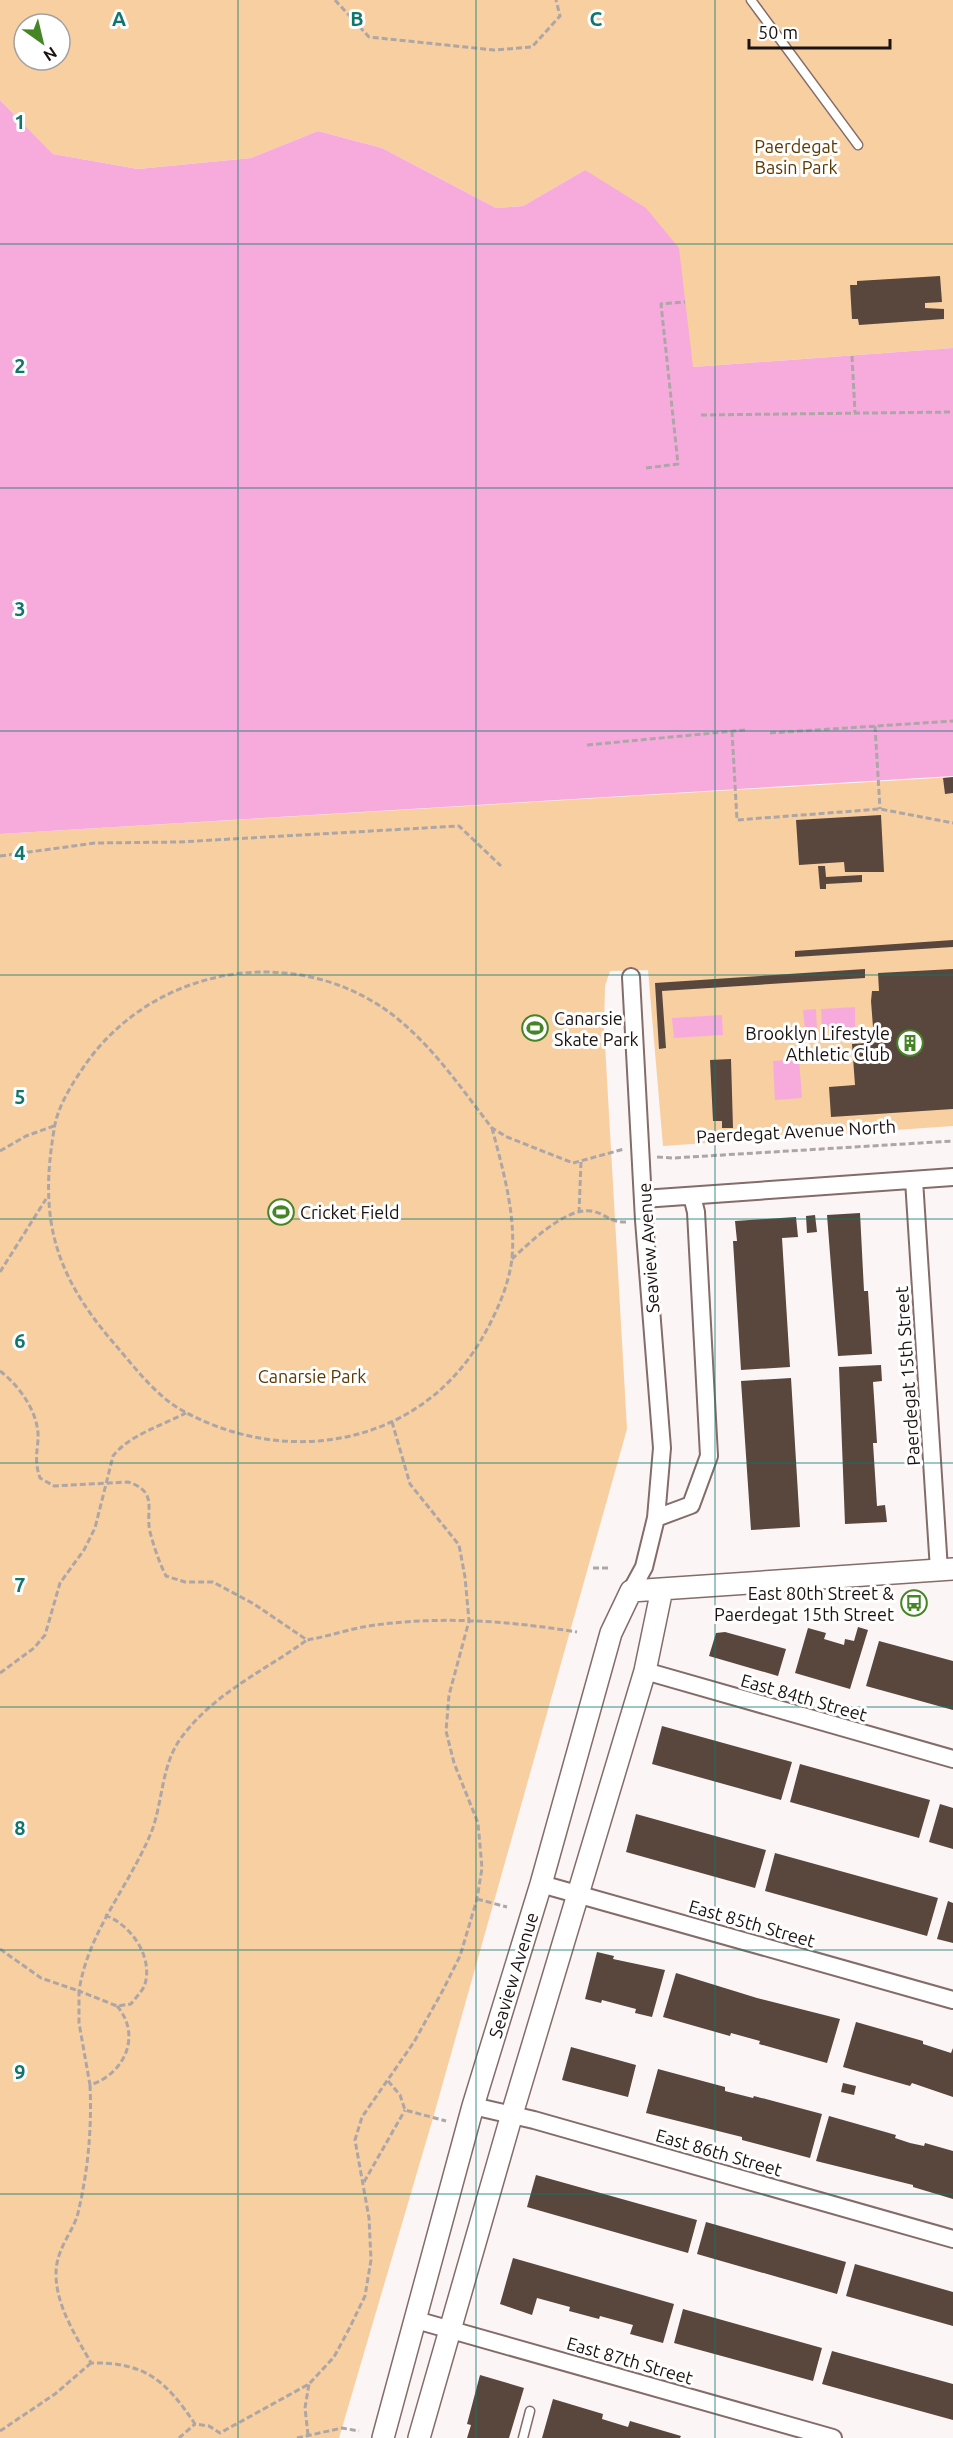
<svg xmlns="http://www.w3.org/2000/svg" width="953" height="2438" font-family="Ubuntu,sans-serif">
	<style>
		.green { fill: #f8cfa1; fill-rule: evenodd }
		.water { fill: #f7abdd }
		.building { fill: #59463c }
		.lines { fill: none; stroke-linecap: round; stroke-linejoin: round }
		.service-casing { stroke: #846c69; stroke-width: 11 }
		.minor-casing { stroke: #846c69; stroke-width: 20 }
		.tertiary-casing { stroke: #846c69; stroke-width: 24 }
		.path { stroke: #ada6a6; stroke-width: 3; stroke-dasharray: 6 3; stroke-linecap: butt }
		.service { stroke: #fff; stroke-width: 8 }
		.minor { stroke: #fff; stroke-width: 16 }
		.tertiary { stroke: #fff; stroke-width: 21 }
		.grid { fill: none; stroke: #0f766e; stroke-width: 1.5; stroke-opacity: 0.55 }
		.labels { text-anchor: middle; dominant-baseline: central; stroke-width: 6; stroke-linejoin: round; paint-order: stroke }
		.park-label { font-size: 18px; fill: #5d3800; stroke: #fff }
		.poi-label { font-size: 18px; fill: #1b1211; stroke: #fff; text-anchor: start }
		.street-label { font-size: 18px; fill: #1b1211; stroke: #fff }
		.grid-label { font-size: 20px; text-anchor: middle; font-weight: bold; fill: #0f766e; stroke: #fff; stroke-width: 6; stroke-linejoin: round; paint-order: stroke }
	</style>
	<rect width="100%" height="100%" fill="#fbf5f5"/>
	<path class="green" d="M0,0H953V348L693,367L585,170L523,206L496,208L382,148L318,131L251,158L138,169L53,154L0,100ZM24,24H60V60H24Z
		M953,777V1126L663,1146L648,970L610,971L605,986L604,1027L627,1429L433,2118L339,2438H0V834Z"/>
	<path class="water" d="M0,100L53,154L138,169L251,158L318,131L382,148L496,208L523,206L585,170L646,208L679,248L693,367L953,348V776L0,834Z
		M855,1007V1027L822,1028L821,1009Z
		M816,1009L817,1028L805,1029L803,1010Z
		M722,1015L723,1035L674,1038L672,1018Z
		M799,1059L802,1098L775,1100L773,1061Z"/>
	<path class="building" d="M940,276L942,302L925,303V308L944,309V319L859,325L858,319H852L850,285H857V281Z
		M953,777V793L945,794L943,778Z
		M881,815L884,872H845L844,862L799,865L796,820Z
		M818,866H825L826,877L862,875V882L826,884V889H820Z
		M953,940V947L795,957V951Z
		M865,969V978L662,991L666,1048L659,1049L655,983Z
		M953,969V1109L831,1117L829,1087L855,1085L852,1044L882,1042L881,1026L873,1027L871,1001L872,991H879L878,973Z
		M731,1059L733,1128H722V1121H713L710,1060Z
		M860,1213L864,1291H868L872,1354L838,1356L827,1215Z
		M815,1215L817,1232L807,1233L806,1216Z
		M796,1217L798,1237L782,1238L790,1367L741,1370L733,1241H737L735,1221Z
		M881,1365L882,1381L873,1382L877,1443H873L877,1506L885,1505L887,1522L845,1524L839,1367Z
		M791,1378L800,1527L751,1530L741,1381Z
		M858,1627L868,1630L850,1689L795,1673L808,1628L826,1633L824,1639L844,1645L845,1639L854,1641Z
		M725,1632L786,1649L778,1676L709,1656L716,1633Z
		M879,1641L953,1661V1710L866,1686Z
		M662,1726L792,1762L781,1800L652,1764Z
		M800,1764L930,1800L919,1838L790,1802Z
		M940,1804L953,1808V1849L929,1842Z
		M636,1814L766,1850L755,1888L626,1852Z
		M775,1853L938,1898L927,1936L765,1891Z
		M948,1901L953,1903V1943L937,1939Z
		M597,1952L614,1956L613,1959L665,1970L652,2017L635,2013L636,2009L602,2000L601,2003L585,1999Z
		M676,1973L757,1998L840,2019L827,2063L759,2044L760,2041L731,2033L730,2036L663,2017Z
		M856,2022L923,2041V2044L951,2053L953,2048V2097L912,2083L910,2086L843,2067Z
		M571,2047L636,2065L628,2097L562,2080Z
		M658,2069L725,2087V2091L753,2098L754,2096L822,2114L810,2158L742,2140V2137L646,2113Z
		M843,2083L856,2086L854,2095L841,2092Z
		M829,2116L896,2135L895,2138L910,2143L924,2146L925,2143L953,2151V2199L913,2187V2185L816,2161Z
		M536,2175L697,2220L688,2253L527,2207Z
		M706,2222L846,2262L837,2294L697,2254Z
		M513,2258L674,2304L663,2343L630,2334L633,2325L600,2316L599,2319L569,2311L570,2307L537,2298L532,2315L500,2304Z
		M855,2264L953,2292V2326L846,2296Z
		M683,2309L822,2348L813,2381L674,2343Z
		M832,2351L953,2384V2420L822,2384Z
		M480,2375L524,2388L509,2438H467L471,2425L467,2424Z
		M553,2399L603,2414L602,2419L628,2427L630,2421L681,2436L680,2438H542Z"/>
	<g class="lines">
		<g class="service-casing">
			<path id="service" d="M751,0L858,145
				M523,2438L530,2411"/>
		</g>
		<g class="minor-casing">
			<path id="minor" d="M631,977L644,1220L662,1448L656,1518L644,1567L631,1591
				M914,1180L939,1570
				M643,1199L953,1177
				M656,1518L691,1505L709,1456L696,1212L692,1196
				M645,1671L953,1759
				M541,1884L953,2000
				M473,2106L534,2120L953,2239
				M416,2320L833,2438"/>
		</g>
		<g class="tertiary-casing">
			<path id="tertiary" d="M383,2438L473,2106L541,1884L611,1633L631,1591L953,1569
				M419,2438L512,2114L645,1671L662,1589"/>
		</g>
		<path class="path" d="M335,0L369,37L494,50L532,47L560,16L556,0
			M852,356L855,413
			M701,415L953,412
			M646,468L678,464L661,304L685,302
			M875,726L880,809
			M732,731L737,820L880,809L953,823
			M770,733L953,721
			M587,745L745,730
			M0,856L95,843L179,842L459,826L501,866
			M492,1128C503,1170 516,1214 512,1258C509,1286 495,1316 481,1340C419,1445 289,1468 185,1412C156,1397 133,1365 112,1341C54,1273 39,1218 54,1130C57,1107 72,1084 85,1065C148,974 275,944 372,1001C422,1030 457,1083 492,1128L507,1137L573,1163L624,1149
			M0,1151L26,1136L54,1126
			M657,1157L673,1158L953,1141
			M579,1213L581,1161
			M512,1259C529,1243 566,1207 591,1211C605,1213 610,1223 627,1222
			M0,1272L46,1199
			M0,1371C16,1383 33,1405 37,1426C41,1444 32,1455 40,1478L54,1486L128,1482C159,1492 145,1509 150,1532C154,1547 159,1562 166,1576L185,1582H213L254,1604L307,1640C330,1636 352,1628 375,1625C442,1616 510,1621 577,1632
			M593,1568H611
			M0,1673L34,1648L45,1635L60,1583L84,1550L95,1528L113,1456C129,1435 163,1425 186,1413
			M477,1899L507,1907
			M105,1915C131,1925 153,1956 145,1984C143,1991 135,1998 131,2004L117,2006L79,1991C88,1932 128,1888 151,1833C163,1803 161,1765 181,1738C214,1693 264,1671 307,1640
			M0,1949L41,1978L79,1991V2023L90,2085C125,2074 142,2035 117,2006
			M388,2081L400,2095L405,2110L446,2121
			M90,2085C92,2129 88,2171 78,2213C73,2233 56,2248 56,2274C56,2306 76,2336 91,2363C146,2362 166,2381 195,2424L209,2426L220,2433L309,2384L334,2357L349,2329L365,2296L371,2260L369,2218L355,2140L362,2117L414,2042L443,1990L460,1956L477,1899L482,1868L478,1823L454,1763L446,1731L449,1695L469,1621L465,1577L459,1545L410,1484L392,1422
			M364,2182L405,2110
			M0,2431L55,2394L91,2363
			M308,2435L305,2408L309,2384
			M179,2438L195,2424
			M297,2438L342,2428L359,2431"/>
		<use href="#service" class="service"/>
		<use href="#minor" class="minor"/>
		<use href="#tertiary" class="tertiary"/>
	</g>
	<path class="grid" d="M238,0V2438M476,0V2438M715,0V2438M0,244H953M0,488H953M0,731H953M0,975H953M0,1219H953M0,1463H953M0,1707H953M0,1950H953M0,2194H953"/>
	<defs>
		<g id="stadium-ring" transform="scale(1.35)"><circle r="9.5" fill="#fff" stroke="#458526" stroke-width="1.5"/><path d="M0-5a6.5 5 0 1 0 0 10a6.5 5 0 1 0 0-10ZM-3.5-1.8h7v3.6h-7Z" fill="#458526"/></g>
		<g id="building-ring" transform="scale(1.35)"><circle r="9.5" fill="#fff" stroke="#458526" stroke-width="1.5"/><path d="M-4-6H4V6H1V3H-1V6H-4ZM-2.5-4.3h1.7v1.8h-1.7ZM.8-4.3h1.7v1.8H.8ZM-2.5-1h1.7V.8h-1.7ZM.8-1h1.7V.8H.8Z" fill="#458526"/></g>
		<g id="bus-ring" transform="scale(1.35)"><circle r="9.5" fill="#fff" stroke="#458526" stroke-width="1.5"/><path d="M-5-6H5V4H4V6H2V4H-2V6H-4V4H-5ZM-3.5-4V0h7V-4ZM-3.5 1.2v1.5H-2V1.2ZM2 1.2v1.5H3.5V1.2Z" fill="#458526"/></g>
	</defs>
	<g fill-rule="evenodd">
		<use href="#stadium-ring" x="535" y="1028"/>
		<use href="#building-ring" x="910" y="1043"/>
		<use href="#stadium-ring" x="281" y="1212"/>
		<use href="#bus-ring" x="914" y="1603"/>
	</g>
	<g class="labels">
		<g class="park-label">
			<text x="796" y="146">Paerdegat<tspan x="796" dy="21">Basin Park</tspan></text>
			<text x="312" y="1376">Canarsie Park</text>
		</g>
		<g class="poi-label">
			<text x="554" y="1018">Canarsie<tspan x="554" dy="21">Skate Park</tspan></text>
			<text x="890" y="1033" text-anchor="end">Brooklyn Lifestyle<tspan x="890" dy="21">Athletic Club</tspan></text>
			<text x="300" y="1212">Cricket Field</text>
			<text x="894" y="1593" text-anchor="end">East 80th Street &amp;<tspan x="894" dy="21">Paerdegat 15th Street</tspan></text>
		</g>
		<g class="street-label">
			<text transform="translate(796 1131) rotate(-3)">Paerdegat Avenue North</text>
			<text transform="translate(648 1248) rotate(-94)">Seaview Avenue</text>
			<text transform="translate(907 1376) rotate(-94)">Paerdegat 15th Street</text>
			<text transform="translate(804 1697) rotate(16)">East 84th Street</text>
			<text transform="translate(752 1923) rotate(16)">East 85th Street</text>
			<text transform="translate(513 1975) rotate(-73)">Seaview Avenue</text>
			<text transform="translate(719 2152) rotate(16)">East 86th Street</text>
			<text transform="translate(630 2360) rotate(16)">East 87th Street</text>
		</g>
	</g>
	<g class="grid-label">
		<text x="119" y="26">A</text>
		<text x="357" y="26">B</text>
		<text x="596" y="26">C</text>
		<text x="20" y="129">1</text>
		<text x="20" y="373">2</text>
		<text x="20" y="616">3</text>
		<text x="20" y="860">4</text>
		<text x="20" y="1104">5</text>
		<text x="20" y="1348">6</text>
		<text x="20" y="1592">7</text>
		<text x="20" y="1835">8</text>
		<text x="20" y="2079">9</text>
	</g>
	<g transform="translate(42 42) rotate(146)"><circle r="28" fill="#ffffff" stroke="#a4a0a0" stroke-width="1.5"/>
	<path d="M0-4.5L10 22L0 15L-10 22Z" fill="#458526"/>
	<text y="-9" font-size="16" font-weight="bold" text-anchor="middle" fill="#1b1211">N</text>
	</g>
	<path d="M749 39v9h141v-9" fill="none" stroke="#1b1211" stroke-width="3"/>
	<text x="758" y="39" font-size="18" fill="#1b1211" stroke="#ffffff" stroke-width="4.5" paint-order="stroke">50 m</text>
</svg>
